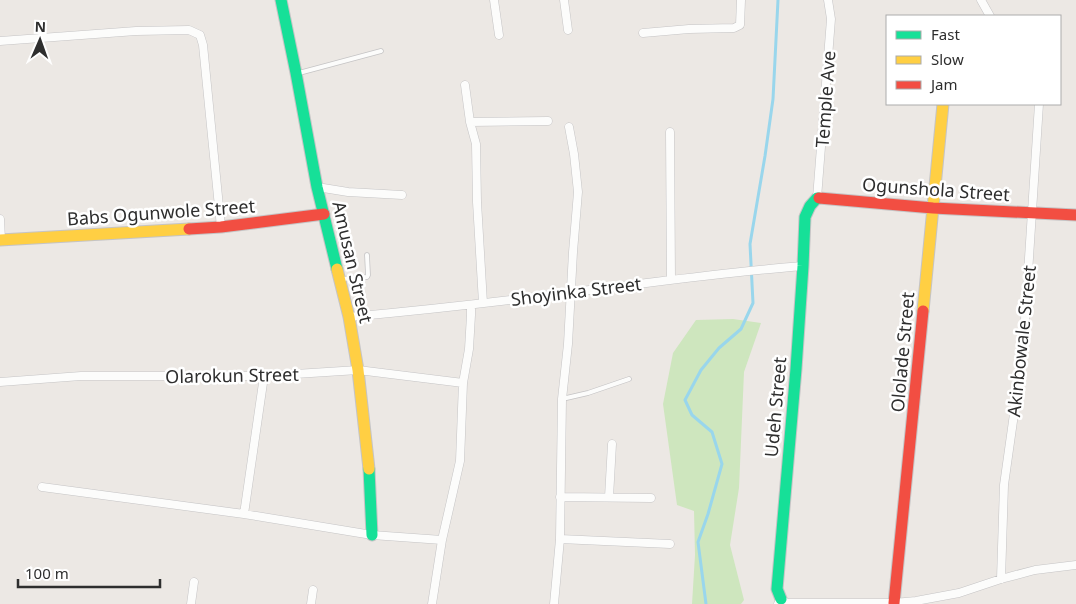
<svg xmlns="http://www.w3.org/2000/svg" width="1076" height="604" font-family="'Noto Sans',sans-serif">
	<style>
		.green { fill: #cee6be }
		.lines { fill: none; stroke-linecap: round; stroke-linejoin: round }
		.stream { stroke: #99d6ec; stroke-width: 3 }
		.lane-casing { stroke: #c5c4c5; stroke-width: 5.5 }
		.street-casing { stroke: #c5c4c5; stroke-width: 9 }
		.fast-casing { stroke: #c5c4c5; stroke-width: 13 }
		.slow-casing { stroke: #c5c4c5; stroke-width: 13 }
		.jam-casing { stroke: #c5c4c5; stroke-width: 13 }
		.lane { stroke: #fcfcfb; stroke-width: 4 }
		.street { stroke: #fcfcfb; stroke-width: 8 }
		.fast { stroke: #16e098; stroke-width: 11 }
		.slow { stroke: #ffcf43; stroke-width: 11 }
		.jam { stroke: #f24e42; stroke-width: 11 }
		.labels { text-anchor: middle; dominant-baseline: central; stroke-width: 5; stroke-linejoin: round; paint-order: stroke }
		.street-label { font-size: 18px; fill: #2e2e2e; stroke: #fff }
	</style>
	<rect width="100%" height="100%" fill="#ece8e4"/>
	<path class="green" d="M733,319L761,323L744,372L739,488L730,545L744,600L741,604H692L695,555L694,511L677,505L663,404L673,353L696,320Z"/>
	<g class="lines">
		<path class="stream" d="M706,604L698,542L708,514L722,464L712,432L692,415L685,400L701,370L719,348L741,329L753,303L750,244L765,156L773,99L778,0"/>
		<g class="lane-casing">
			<path id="lane" d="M299,73L381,51
				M342,279L367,277L368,275L367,255
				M562,399L588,393L629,379"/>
		</g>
		<g class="street-casing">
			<path id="street" d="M494,0L499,35
				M564,0L568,30
				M981,0L990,16
				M643,33L689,29L734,28L740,25L741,0
				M0,41L136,31L189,30L200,35L203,45L221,227
				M465,85L470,122L476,144L477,202L483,303
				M470,122L548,121
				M670,132L671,279
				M317,187L348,192L402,195
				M817,198L831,19L828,0
				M0,219L1,240
				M349,317C424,310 498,302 573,292C650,283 726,272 803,266
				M0,382L81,376H264L358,370L463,383
				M42,487L244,514L372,535L442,540
				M560,497L651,498
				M609,497L612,444
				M244,514L264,376
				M560,539L670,544
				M1001,579L1004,485L1023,350L1039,104
				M191,604L194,582
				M311,604L313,590
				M432,604L442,540L460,461L463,383L469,349L471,315V305
				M554,604L560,539L562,399L568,344L573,252L578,192L574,154L569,127
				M778,604L781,599L787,603H894L916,601L959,593L1001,579L1035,570L1076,565"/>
		</g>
		<g class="fast-casing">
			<path id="fast" d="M281,0L296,73L317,187L337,269
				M369,469L372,535
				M781,599L777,589L796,369L803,266L805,217L810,206L817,198H819"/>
		</g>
		<g class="slow-casing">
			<path id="slow" d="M0,240L189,229
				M337,269L349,317L358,370L369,469
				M923,311L943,104"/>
		</g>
		<g class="jam-casing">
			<path id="jam" d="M819,198L933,208L1076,215
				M189,229L221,227L324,214
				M894,603L923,311"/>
		</g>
		<use href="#lane" class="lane"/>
		<use href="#street" class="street"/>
		<use href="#fast" class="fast"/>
		<use href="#slow" class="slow"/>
		<use href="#jam" class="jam"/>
	</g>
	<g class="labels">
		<g class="street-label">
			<text transform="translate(825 99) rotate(-86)">Temple Ave</text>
			<text transform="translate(936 189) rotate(4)">Ogunshola Street</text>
			<text transform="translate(161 212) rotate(-4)">Babs Ogunwole Street</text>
			<text transform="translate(353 262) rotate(77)">Amusan Street</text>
			<text transform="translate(576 291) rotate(-7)">Shoyinka Street</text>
			<text transform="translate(1021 341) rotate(-84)">Akinbowale Street</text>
			<text transform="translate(902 352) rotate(-85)">Ololade Street</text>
			<text transform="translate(232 375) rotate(-1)">Olarokun Street</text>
			<text transform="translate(775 407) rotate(-85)">Udeh Street</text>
		</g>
	</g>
	<rect x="886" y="15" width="175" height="90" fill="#ffffff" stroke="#ababab"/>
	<rect x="896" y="31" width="25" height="8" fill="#16e098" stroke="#ababab"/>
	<text x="931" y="40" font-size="15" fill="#2e2e2e">Fast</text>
	<rect x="896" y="56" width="25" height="8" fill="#ffcf43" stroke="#ababab"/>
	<text x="931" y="65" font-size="15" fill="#2e2e2e">Slow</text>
	<rect x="896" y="81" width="25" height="8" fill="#f24e42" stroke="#ababab"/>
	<text x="931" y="90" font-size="15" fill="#2e2e2e">Jam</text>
	<g transform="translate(40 40) rotate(2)" stroke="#ffffff" stroke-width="4" paint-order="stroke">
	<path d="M0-4L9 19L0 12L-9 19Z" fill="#2e2e2e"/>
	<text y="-8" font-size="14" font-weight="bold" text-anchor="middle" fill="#2e2e2e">N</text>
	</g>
	<path d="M18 579v8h142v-8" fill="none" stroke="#2e2e2e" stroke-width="2.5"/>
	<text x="25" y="579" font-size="15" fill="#2e2e2e" stroke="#ffffff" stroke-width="4" paint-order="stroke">100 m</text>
</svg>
